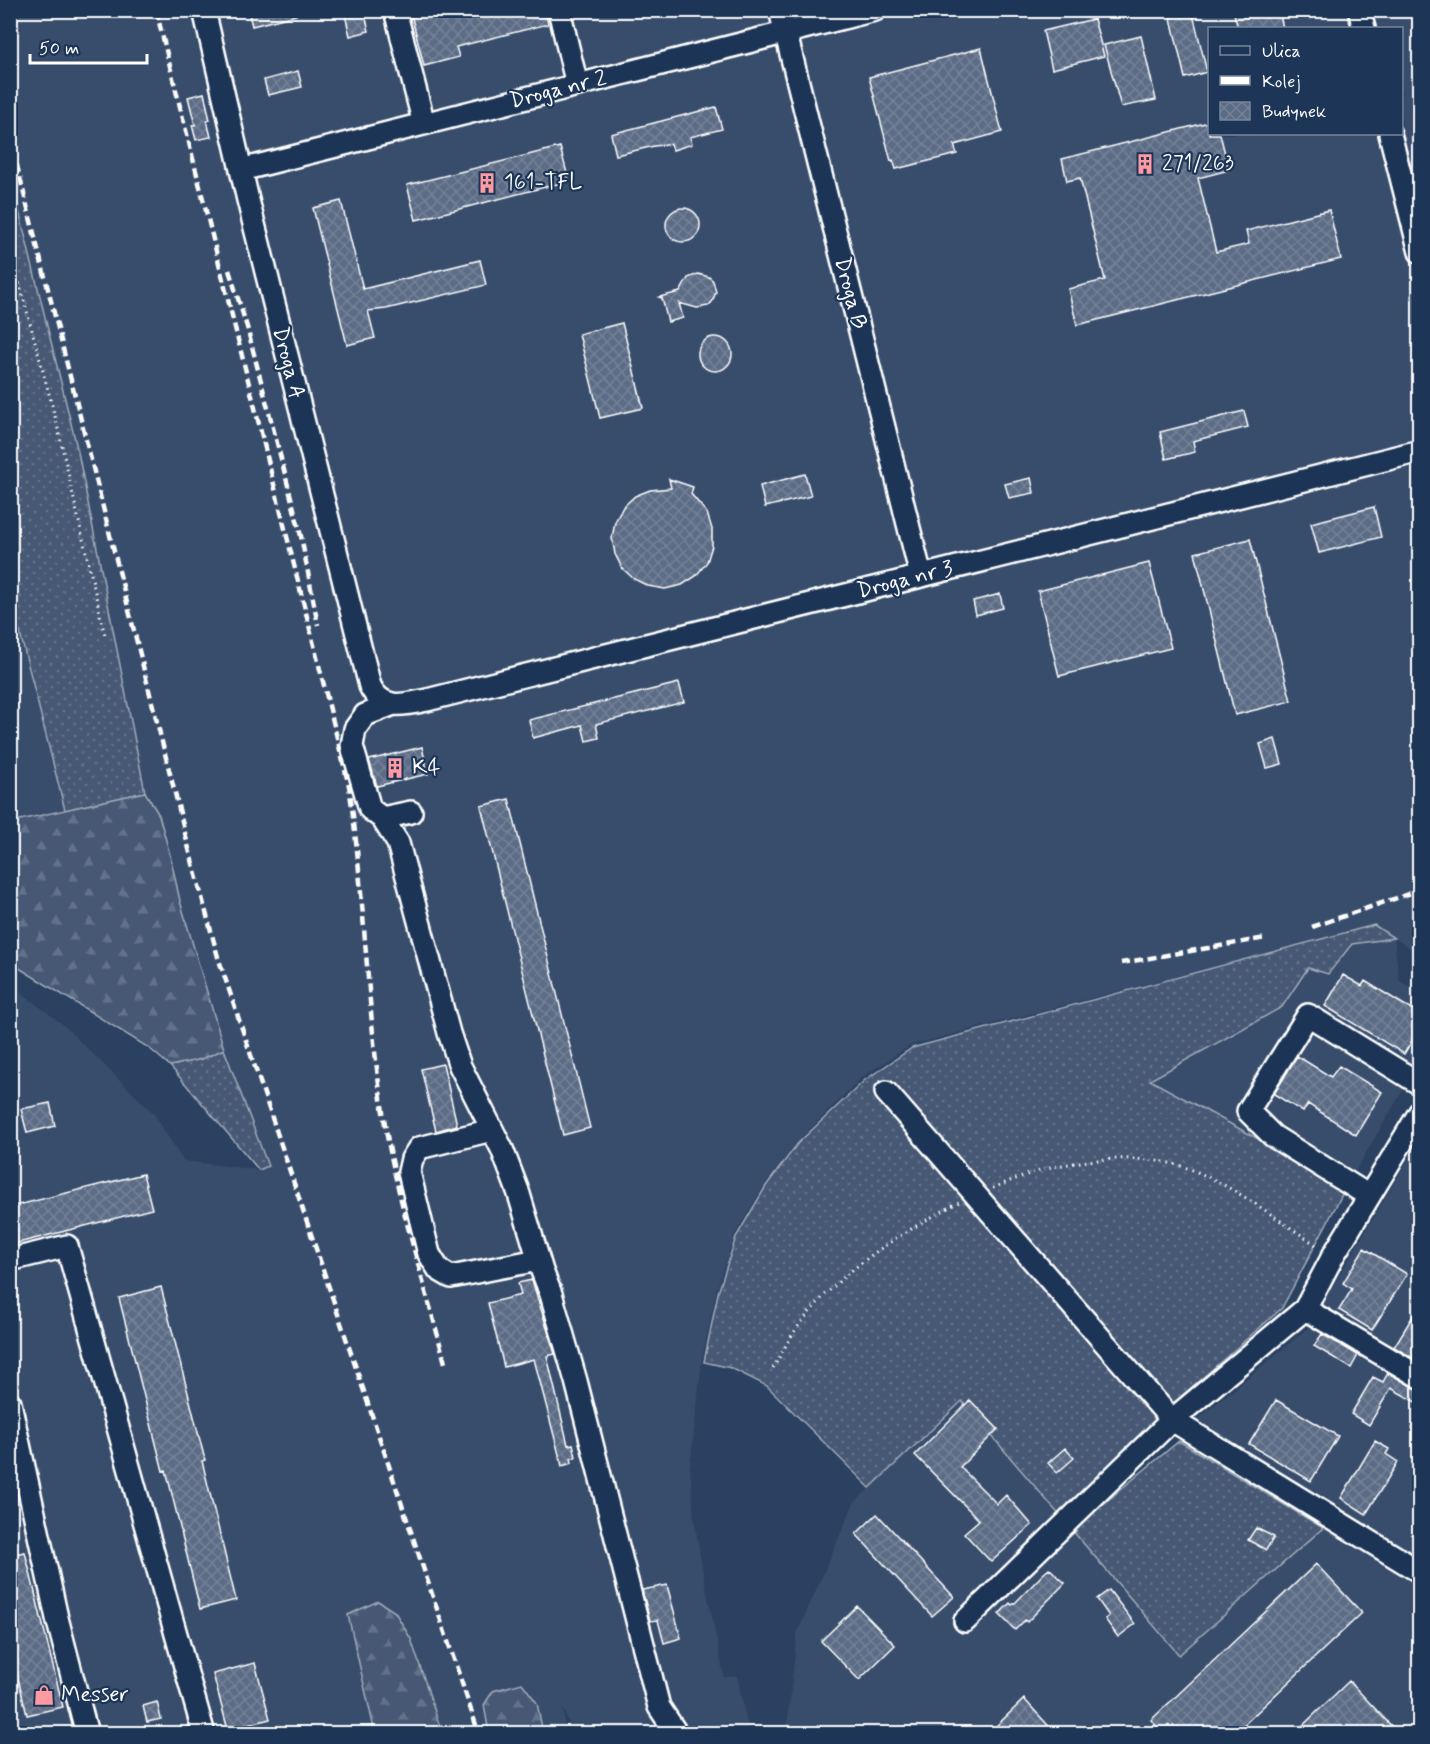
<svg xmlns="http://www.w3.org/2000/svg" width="1430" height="1744" font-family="Mynerve,sans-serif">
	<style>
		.built { fill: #394e6c; fill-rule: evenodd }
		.grass { fill: url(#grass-dots); stroke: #a2acba; stroke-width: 1.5 }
		.forest { fill: url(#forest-firs); stroke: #a2acba; stroke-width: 1.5 }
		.building { fill: url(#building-cross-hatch); stroke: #fff; stroke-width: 1.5 }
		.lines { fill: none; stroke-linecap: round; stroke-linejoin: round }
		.minor-casing { stroke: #fff; stroke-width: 26 }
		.path { stroke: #fff; stroke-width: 3; stroke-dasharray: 1.5 4.5; stroke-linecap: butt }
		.minor { stroke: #1d3557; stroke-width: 21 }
		.rail { stroke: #fff; stroke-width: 4.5; stroke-dasharray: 9 4.5; stroke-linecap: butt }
		.labels { text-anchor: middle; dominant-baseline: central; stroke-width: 4.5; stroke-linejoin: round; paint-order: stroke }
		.street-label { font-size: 22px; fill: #fff; stroke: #1d3557 }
		.poi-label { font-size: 22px; fill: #fff; stroke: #1d3557; text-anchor: start }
	</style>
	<defs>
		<pattern id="grass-dots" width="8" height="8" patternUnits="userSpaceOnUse" patternTransform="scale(1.5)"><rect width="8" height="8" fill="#465975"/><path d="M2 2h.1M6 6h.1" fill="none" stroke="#62728a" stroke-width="1.8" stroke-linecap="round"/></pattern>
		<pattern id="forest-firs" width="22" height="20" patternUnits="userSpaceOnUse" patternTransform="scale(1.5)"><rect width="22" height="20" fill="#465975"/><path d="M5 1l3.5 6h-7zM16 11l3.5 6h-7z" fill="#62728a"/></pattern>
		<pattern id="building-cross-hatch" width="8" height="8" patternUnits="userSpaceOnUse" patternTransform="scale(1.5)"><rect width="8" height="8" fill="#5b6c86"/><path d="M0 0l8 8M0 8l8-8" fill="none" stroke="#748298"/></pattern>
	</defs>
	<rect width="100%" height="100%" fill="#2a4161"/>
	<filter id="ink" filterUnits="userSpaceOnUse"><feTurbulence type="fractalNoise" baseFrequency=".0167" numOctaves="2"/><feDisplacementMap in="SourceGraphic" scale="12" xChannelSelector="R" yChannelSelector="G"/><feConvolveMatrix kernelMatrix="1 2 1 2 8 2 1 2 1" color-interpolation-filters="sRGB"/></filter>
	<g filter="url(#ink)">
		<path class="built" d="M10,11H1419V953L1394,938L1399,981L1419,992V1063L1346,1187L1149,1080L1282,1007L1308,968L1328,974L1352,944L1373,925L911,1045L862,1077L797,1142L765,1184L735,1234L716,1292L702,1359L690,1468L694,1518L702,1567L724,1677L737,1676L749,1733H572L563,1707L565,1733H442L411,1639L348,1615L375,1733H11V986L60,1022L154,1114L183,1161L259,1170L268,1166L224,1049L180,901L170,855L159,815L145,792L78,452L11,174ZM1210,28H1402V134H1210Z
			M10,598L65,810L11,822H10Z
			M1419,1141V1560L1193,1423L1308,1328Z
			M962,1401L1179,1654L1323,1528L1419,1587V1733L786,1734L797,1634L854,1503Z"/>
		<path class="grass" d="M10,174L78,452L145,792L65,810L11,598Z
			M1374,925L1394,938L1352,944L1328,974L1308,968L1282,1007L1150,1080L1346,1187L1282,1308L1184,1394L1061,1517L962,1401L870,1488L767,1386L731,1368L704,1362L718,1293L736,1237L766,1186L798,1143L865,1080L912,1048Z
			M224,1049L268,1166L259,1170L170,1066L202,1059Z
			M1179,1441L1323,1528L1179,1655L1072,1530Z"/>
		<path class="forest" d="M145,792L159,815L170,855L180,901L224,1049L202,1059L170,1066L149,1048L11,963V822Z
			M378,1601L395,1612L411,1639L442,1733H375L348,1615Z
			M522,1683L537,1703L543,1733H489L484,1705L493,1691Z"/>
		<path class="building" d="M248,10H296V15L252,26Z
			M344,10H364L369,31L350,36Z
			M410,10H545L548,24L456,47L459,57L424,66Z
			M1169,10H1192L1207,72L1185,78Z
			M1233,10H1279L1283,28H1238Z
			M1094,19L1104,56L1052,69L1043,31Z
			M1141,36L1156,100L1121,107L1104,45Z
			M981,48L1002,132L954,145L957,154L896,169L893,160L891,161L869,77Z
			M298,71L302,87L268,95L264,80Z
			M204,93L210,120L207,121L211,137L196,140L192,125H195L188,97Z
			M716,107L722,129L690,137L692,144L673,150L671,144L654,146L616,155L611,134Z
			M1209,122V134H1220L1229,170L1198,178L1216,252L1249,244L1246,231L1329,210L1341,259L1077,325L1068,289L1105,280L1080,178L1067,181L1062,159Z
			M560,147L569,181L416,220L407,185Z
			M341,201L363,289L480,260L486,285L386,309L368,311L375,338L347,345L313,208Z
			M666 225a17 17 0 1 1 34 0a17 17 0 1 1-34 0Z
			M698,274L709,277L713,281L716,292L712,302L708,306L697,308L679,303L683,318L668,322L662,298L659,297L680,292L688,278Z
			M622,323L643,408L600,418L579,334Z
			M698 354a17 17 0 1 1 34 0a17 17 0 1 1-34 0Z
			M1244,411L1248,427L1193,441L1195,452L1166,459L1160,432Z
			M805,474L811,496L765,507L760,486Z
			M1031,478L1034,493L1009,498L1005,484Z
			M669,479L693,487L691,494L707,513L712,529V546L707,562L696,576L682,585L665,589L648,586L634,579L622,568L615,554L612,538L615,522L623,507L635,496L650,490L671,488Z
			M1374,507L1381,537L1319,553L1311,523Z
			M1250,539L1291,701L1235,715L1195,553Z
			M1149,563L1171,648L1059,676L1038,591Z
			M1000,594L1003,608L976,615L973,601Z
			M679,683L684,702L596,724L599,738L586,741L582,725L533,738L529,720Z
			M1275,739L1282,764L1267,768L1260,744Z
			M422,747L428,774L377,786L369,760Z
			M509,799L590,1128L563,1135L481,806Z
			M1343,975L1362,986L1365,981L1419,1014V1029L1404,1054L1325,1006Z
			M1297,1056L1331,1077L1339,1066L1382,1092L1356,1135L1308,1104L1303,1112L1274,1094Z
			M443,1064L457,1125L436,1131L421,1069Z
			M50,1103L55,1126L27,1133L21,1109Z
			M143,1174L152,1209L10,1245V1207Z
			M1364,1248L1407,1274L1372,1330L1339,1310L1352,1289L1343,1283Z
			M532,1280L555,1354L547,1356L568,1445L573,1444L576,1457L571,1458L572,1463L562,1466L534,1359L504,1367L488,1303L521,1295L518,1283Z
			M161,1287L205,1460L202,1461L236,1600L200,1609L166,1470L163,1471L119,1298Z
			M1419,1306V1346L1413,1358L1394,1347Z
			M1322,1334L1358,1355L1351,1368L1314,1346Z
			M1388,1373L1419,1390V1404L1391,1388L1369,1425L1351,1414L1373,1377L1383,1382Z
			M970,1400L998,1429L960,1467L997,1504L1006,1495L1032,1525L991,1562L964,1533L979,1520L915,1455Z
			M1276,1400L1338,1436L1311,1481L1249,1444Z
			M1375,1441L1389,1449L1386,1454L1398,1462L1366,1514L1341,1498Z
			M1065,1448L1074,1458L1057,1473L1048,1463Z
			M877,1514L954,1597L932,1616L856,1534Z
			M1256,1528L1274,1537L1266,1550L1248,1540Z
			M25,1552L63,1707L27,1715L10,1645V1555Z
			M1316,1564L1362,1613L1234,1734H1164L1151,1720Z
			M1049,1568L1065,1583L1027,1622L1025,1620L1015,1630L999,1614L1010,1603L1012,1605L1016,1602Z
			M667,1585L681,1638L664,1643L658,1620L650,1621L642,1590Z
			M1109,1590L1135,1624L1118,1637L1105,1619L1109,1616L1097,1599Z
			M857,1606L895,1645L859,1680L821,1641Z
			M255,1663L270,1719L228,1730L213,1674Z
			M1349,1681L1399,1734H1294Z
			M1024,1699L1056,1734H988Z
			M157,1702L161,1719L147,1722L143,1706Z"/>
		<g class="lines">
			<g class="minor-casing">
				<path id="minor" d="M204,10L248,200L370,686C382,711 404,705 427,700L1420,451
					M395,10L424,124
					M559,10L577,85
					M780,10L921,576
					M1359,10L1364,28
					M1390,134L1420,252
					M241,170L875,10
					M391,705L365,715L355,729L352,746L370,809L382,818L411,812
					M382,818L398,843L449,1033L460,1066L502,1149L518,1191L542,1271L551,1294L576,1381L659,1707L677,1734
					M886,1092L1172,1420L965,1621
					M1420,1112L1333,1256L1305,1309L1172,1420L1420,1572
					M492,1130L419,1148L412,1159L409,1172L429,1254L439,1270L451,1277L538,1260
					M1369,1196L1273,1136L1248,1111L1308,1015L1420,1084
					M10,1260L67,1246L204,1734
					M1305,1309L1420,1377
					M10,1403L57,1618L87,1734"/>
			</g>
			<path class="path" d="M10,248L56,420L105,636
				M993,1188C1010,1181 1027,1174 1045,1169C1088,1158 1147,1153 1190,1169C1236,1187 1278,1220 1319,1247
				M773,1368C781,1355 788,1340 797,1328C841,1269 896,1236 959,1202"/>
			<use href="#minor" class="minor"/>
			<path class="rail" d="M156,10L349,786C365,894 366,1004 383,1112C396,1197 424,1280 445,1363
				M10,138L189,849L218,957L479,1734
				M229,270L247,327L301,536L318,625
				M1312,927L1420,890
				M1121,963L1266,938"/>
		</g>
	</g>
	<defs>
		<g id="building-bare" transform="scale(1.62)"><path d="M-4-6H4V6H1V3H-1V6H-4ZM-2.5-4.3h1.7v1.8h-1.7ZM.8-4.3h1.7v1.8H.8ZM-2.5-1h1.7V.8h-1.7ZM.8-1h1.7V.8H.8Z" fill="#ff9aa2" stroke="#1d3557" stroke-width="2.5" paint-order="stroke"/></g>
		<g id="shop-bare" transform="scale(1.62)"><path d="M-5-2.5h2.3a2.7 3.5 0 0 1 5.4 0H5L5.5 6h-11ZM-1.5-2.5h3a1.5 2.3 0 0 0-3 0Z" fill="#ff9aa2" stroke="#1d3557" stroke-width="2.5" paint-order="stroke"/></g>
	</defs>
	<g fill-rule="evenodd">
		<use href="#building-bare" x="1145" y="164"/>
		<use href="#building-bare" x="487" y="183"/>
		<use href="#building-bare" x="395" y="768"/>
		<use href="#shop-bare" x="44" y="1695"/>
	</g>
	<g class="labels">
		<g class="street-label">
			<text transform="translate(558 90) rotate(-14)">Droga nr 2</text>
			<text transform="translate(850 293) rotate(76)">Droga B</text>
			<text transform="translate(288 363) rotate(76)">Droga A</text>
			<text transform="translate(905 580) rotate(-14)">Droga nr 3</text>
		</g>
		<g class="poi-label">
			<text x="1162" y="164">271/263</text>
			<text x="504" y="183">161-TFL</text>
			<text x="412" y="768">K4</text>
			<text x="61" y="1695">Messer</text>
		</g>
	</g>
	<rect width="1430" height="1744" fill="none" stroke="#1d3557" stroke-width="36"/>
	<rect x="18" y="18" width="1394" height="1708" fill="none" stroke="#fff" stroke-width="2" filter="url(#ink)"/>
	<rect x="1208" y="27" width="195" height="108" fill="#1d3557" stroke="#77869a" stroke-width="1.5"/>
	<rect x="1220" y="46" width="30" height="9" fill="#1d3557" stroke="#77869a" stroke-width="1.5"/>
	<text x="1262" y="57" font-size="18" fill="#ffffff">Ulica</text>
	<rect x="1220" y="76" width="30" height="9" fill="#ffffff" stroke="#77869a" stroke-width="1.5"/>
	<text x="1262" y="87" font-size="18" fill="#ffffff">Kolej</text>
	<rect x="1220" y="102" width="30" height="18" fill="url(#building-cross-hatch)" stroke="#77869a" stroke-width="1.5"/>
	<text x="1262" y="117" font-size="18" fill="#ffffff">Budynek</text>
	<path d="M30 54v9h117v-9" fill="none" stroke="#ffffff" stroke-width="3"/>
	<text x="39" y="54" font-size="18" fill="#ffffff" stroke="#1d3557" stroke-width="4.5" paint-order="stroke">50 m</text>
</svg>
